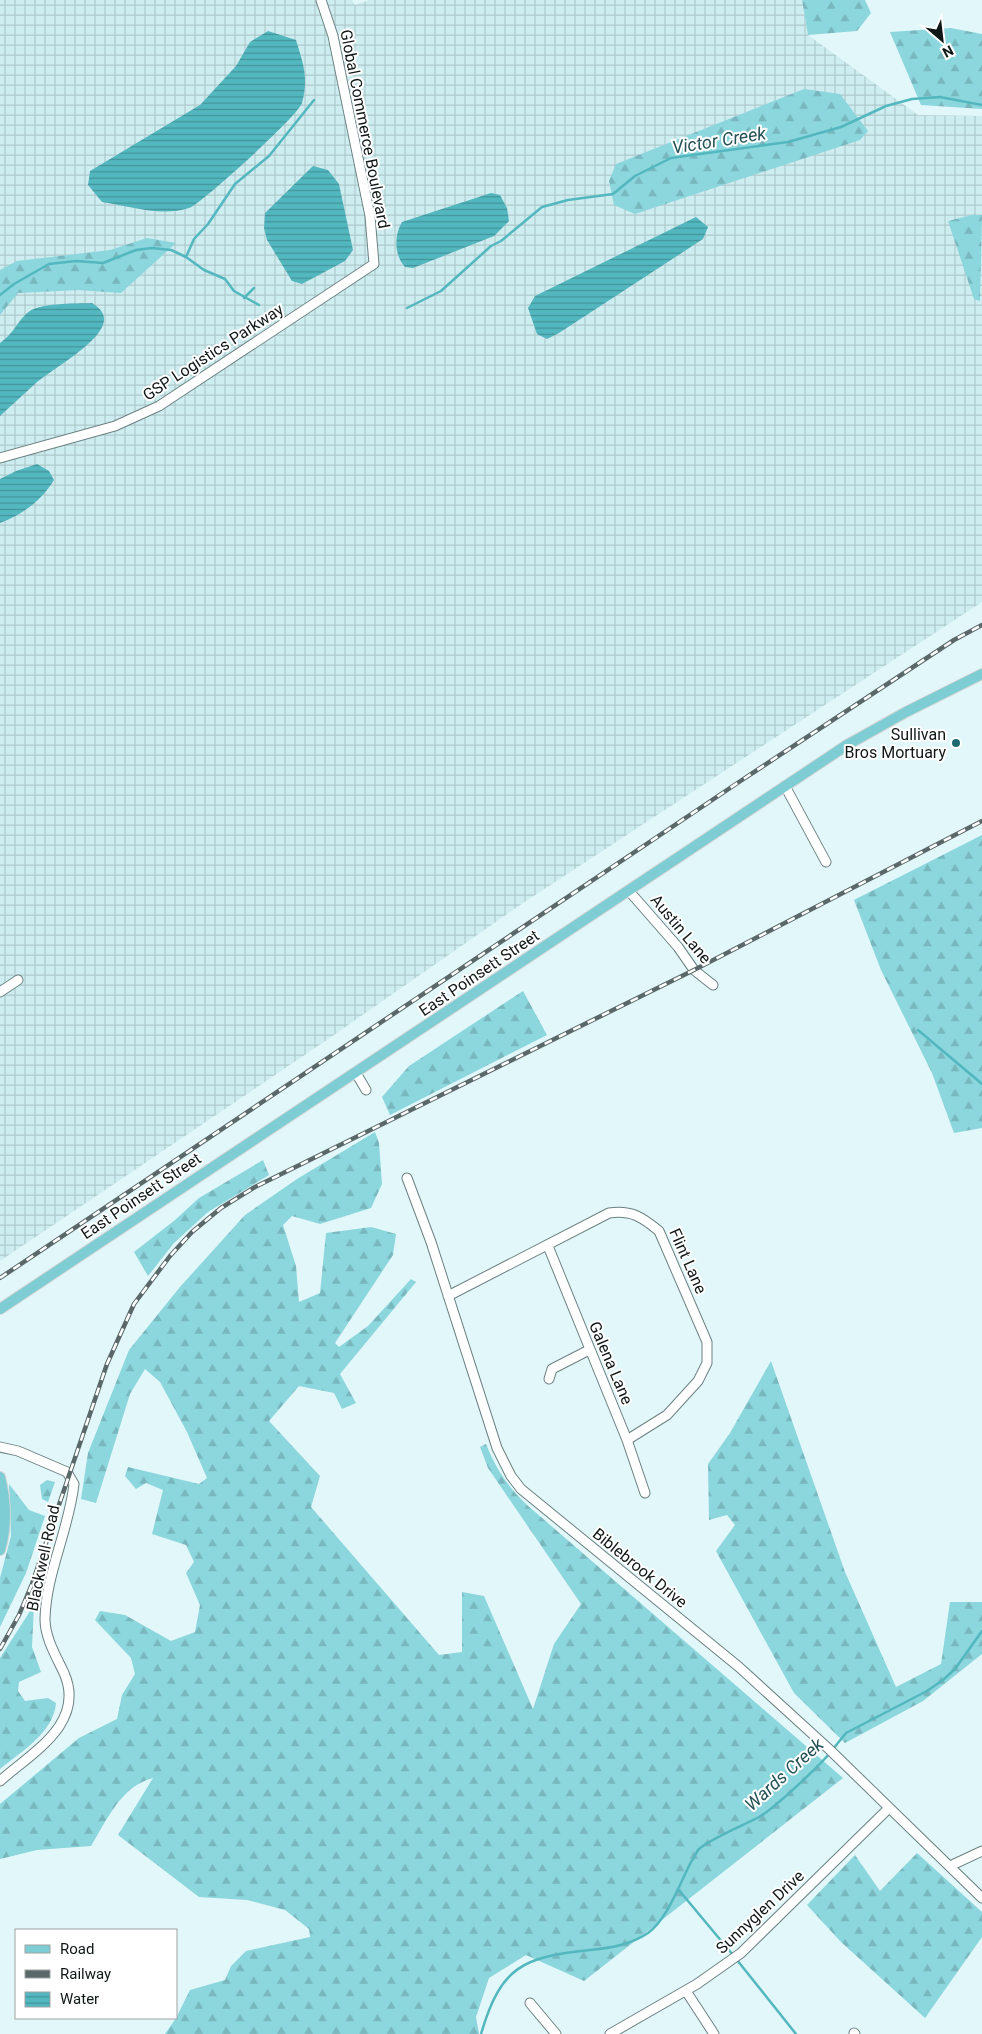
<svg xmlns="http://www.w3.org/2000/svg" width="982" height="2034" font-family="Roboto,sans-serif">
	<style>
		.industrial { fill: url(#industrial-grid) }
		.forest { fill: url(#forest-firs) }
		.water { fill: url(#water-rules) }
		.lines { fill: none; stroke-linecap: round; stroke-linejoin: round }
		.stream { stroke: #53b7bf; stroke-width: 2.5 }
		.minor-casing { stroke: #6c8182; stroke-width: 11 }
		.major-casing { stroke: #d4d5d5; stroke-width: 12 }
		.minor { stroke: #fff; stroke-width: 9 }
		.major { stroke: #7ecdd4; stroke-width: 10 }
		.rail-casing { stroke: #5b6869; stroke-width: 4.5 }
		.rail { stroke: #fff; stroke-width: 2.5; stroke-dasharray: 8; stroke-linecap: butt }
		.poi-dot { fill: #1e6a70; stroke: #fff; stroke-width: 2 }
		.labels { text-anchor: middle; dominant-baseline: central; stroke-width: 4; stroke-linejoin: round; paint-order: stroke }
		.street-label { font-size: 16px; fill: #0f1717; stroke: #fff }
		.poi-label { font-size: 16px; fill: #0f1717; stroke: #fff; text-anchor: end }
		.water-label { font-size: 18px; font-style: italic; fill: #265357; stroke: #fff }
	</style>
	<defs>
		<pattern id="industrial-grid" width="8" height="8" patternUnits="userSpaceOnUse" patternTransform="scale(1.25)"><rect width="8" height="8" fill="#cdedf0"/><path d="M0 4h8M4 0v8" fill="none" stroke="#afcacd"/></pattern>
		<pattern id="forest-firs" width="22" height="20" patternUnits="userSpaceOnUse" patternTransform="scale(1.25)"><rect width="22" height="20" fill="#8cd6dd"/><path d="M5 1l3.5 6h-7zM16 11l3.5 6h-7z" fill="#78b7bd"/></pattern>
		<pattern id="water-rules" width="6" height="5" patternUnits="userSpaceOnUse" patternTransform="scale(1.25)"><rect width="6" height="5" fill="#53b7bf"/><path d="M0 2.5h6" fill="none" stroke="#43949a"/></pattern>
	</defs>
	<rect width="100%" height="100%" fill="#e1f7f9"/>
	<path class="industrial" d="M0,0H352L355,5L369,0H802L808,35L918,115L982,116V602L523,903L321,1044L0,1261Z"/>
	<path class="forest" d="M802,0H865L871,13L857,31L808,35Z
		M951,28L982,34V109L921,105L890,32Z
		M804,89L840,94L868,131L860,140L635,214L614,205L609,181L616,164Z
		M972,215H982L980,301L974,299L948,221Z
		M147,238L176,243L121,293L78,290L18,293L0,315V270L17,261L110,250Z
		M982,835V1128L954,1133L932,1073L881,970L854,900Z
		M523,991L547,1035L390,1115L382,1097L409,1066Z
		M375,1132L379,1143L382,1184L371,1208L320,1224L292,1216L283,1225L296,1266L299,1302L320,1293L326,1233L371,1227L396,1234L393,1255L335,1343L339,1347L368,1326L411,1279L416,1282L340,1374L356,1403L342,1409L334,1393L299,1386L269,1421L320,1476L311,1507L439,1655L462,1652V1592L484,1596L533,1709L554,1644L581,1604L488,1468L480,1447L486,1444C496,1469 508,1487 527,1505L843,1778L584,1981L526,1955L489,1978L476,2017L479,2034H165L176,2018L190,1990L225,1980L231,1966L246,1951L310,1937L309,1929L285,1910L247,1900L199,1897L118,1835L153,1778C121,1786 107,1820 91,1846L37,1850L0,1859V1804L79,1738L117,1719L122,1695L135,1674L131,1658L95,1620L100,1611L125,1615L171,1641L195,1632L200,1605L186,1573L194,1562L186,1545L152,1534L163,1490L146,1483L136,1489L125,1476L128,1467L199,1484L207,1478L187,1432L160,1382L145,1369L130,1394L96,1503L81,1499L88,1453L129,1350L180,1287L245,1215L297,1179Z
		M263,1160L269,1175L208,1212L174,1243L148,1276L134,1252L175,1220L199,1198Z
		M771,1361L845,1572L896,1687L941,1664L950,1602H982V1654L923,1701L845,1743L794,1693L716,1551L735,1525L727,1515L709,1520L708,1464L730,1433Z
		M47,1480L55,1482L48,1502L42,1499L40,1485Z
		M9,1484L29,1510L45,1516L26,1573L0,1627V1578L11,1536Z
		M34,1605L32,1647L41,1672L19,1682L18,1691L25,1701L48,1698L56,1703C54,1732 21,1752 0,1769V1658Z
		M917,1853L982,1912V1937L925,2018L841,1942L807,1905L855,1855L880,1891Z"/>
	<path class="water" d="M268,31L296,40C303,63 309,78 302,103C299,115 201,204 189,208C162,217 129,206 102,202L88,185L90,171L200,105L236,66L250,42Z
		M313,166L328,170L339,184L353,250L345,261L302,284L292,281L267,240L264,228L265,213Z
		M491,193L500,195L507,208L509,221L494,236L413,268L405,267C394,255 394,235 402,222Z
		M696,217L708,227L703,239L559,333L547,339L537,334L528,308L535,296Z
		M92,303C98,307 105,312 104,321C102,341 53,369 37,382C25,393 12,405 0,416V343C14,333 15,325 26,314C38,302 75,304 92,303Z
		M37,464L49,471L54,480C42,500 22,515 0,523V479L16,471Z"/>
	<g class="lines">
		<path class="stream" d="M186,257L194,239L208,224L235,184L269,156L314,100
			M0,295L14,284L49,264L76,261L103,263L136,250L152,248L171,250L186,257L204,270L225,279L234,291L259,305
			M244,298L254,288
			M407,308L441,291L491,246L501,241L542,207L568,200L613,194L635,176L671,158L788,142L841,127L886,106L912,99L940,97L982,105
			M918,1030L982,1084
			M833,1749L846,1733L927,1691L943,1680L955,1669L982,1631
			M678,1889L733,1955
			M737,1960L796,2034
			M481,2034C501,1966 523,1957 590,1950C610,1948 630,1945 648,1933C667,1920 680,1883 691,1862C694,1859 696,1852 699,1849C710,1839 744,1825 759,1817C775,1808 818,1767 830,1753"/>
		<g class="minor-casing">
			<path id="minor" d="M0,458L115,426L159,406L374,264L370,216L333,36L321,0
				M785,786L826,862
				M629,891L678,947L694,970L713,985
				M0,992L18,980
				M356,1073L366,1090
				M407,1178L431,1242L497,1448L511,1476L521,1489L739,1667L830,1750L982,1898
				M548,1246L627,1440L645,1493
				M448,1296L609,1213C632,1210 642,1217 659,1231L707,1342V1363L698,1381L667,1415L627,1440
				M549,1379L552,1369L589,1350
				M0,1447L18,1451L67,1472L74,1484C69,1530 46,1573 45,1619C45,1638 56,1656 64,1673C86,1723 33,1752 0,1781
				M950,1866L982,1851
				M686,1991L714,2034
				M530,2003L556,2034
				M854,2033L855,2034
				M610,2034L697,1984L741,1953L889,1808"/>
		</g>
		<g class="major-casing">
			<path id="major" d="M0,1309L847,745L906,712L982,674
				M0,1477C6,1500 7,1527 0,1550"/>
		</g>
		<use href="#minor" class="minor"/>
		<use href="#major" class="major"/>
		<g class="rail-casing">
			<path id="rail" d="M0,1278L742,780L954,640L982,625
				M0,1649L19,1615L32,1584L107,1364L134,1304L170,1256L192,1232L221,1208L255,1187L694,970L982,821"/>
		</g>
		<use href="#rail" class="rail"/>
	</g>
	<circle class="poi-dot" cx="956" cy="743" r="5"/>
	<g class="labels">
		<g class="street-label">
			<text transform="translate(365 129) rotate(79)">Global Commerce Boulevard</text>
			<text transform="translate(213 352) rotate(-33)">GSP Logistics Parkway</text>
			<text transform="translate(681 929) rotate(50)">Austin Lane</text>
			<text transform="translate(479 973) rotate(-34)">East Poinsett Street</text>
			<text transform="translate(141 1196) rotate(-34)">East Poinsett Street</text>
			<text transform="translate(688 1261) rotate(66)">Flint Lane</text>
			<text transform="translate(611 1363) rotate(67)">Galena Lane</text>
			<text transform="translate(43 1558) rotate(-78)">Blackwell Road</text>
			<text transform="translate(640 1568) rotate(39)">Biblebrook Drive</text>
			<text transform="translate(760 1912) rotate(-43)">Sunnyglen Drive</text>
		</g>
		<g class="poi-label">
			<text x="946" y="734">Sullivan<tspan x="946" dy="18">Bros Mortuary</tspan></text>
		</g>
		<g class="water-label">
			<text transform="translate(719 140) rotate(-9)">Victor Creek</text>
			<text transform="translate(784 1774) rotate(-42)">Wards Creek</text>
		</g>
	</g>
	<rect x="15" y="1929" width="162" height="90" fill="#ffffff" stroke="#9fa2a2"/>
	<rect x="25" y="1945" width="25" height="8" fill="#7ecdd4" stroke="#9fa2a2"/>
	<text x="60" y="1954" font-size="15" fill="#0f1717">Road</text>
	<rect x="25" y="1970" width="25" height="8" fill="#5b6869" stroke="#9fa2a2"/>
	<text x="60" y="1979" font-size="15" fill="#0f1717">Railway</text>
	<rect x="25" y="1992" width="25" height="15" fill="url(#water-rules)" stroke="#9fa2a2"/>
	<text x="60" y="2004" font-size="15" fill="#0f1717">Water</text>
	<g transform="translate(942 40) rotate(152)" stroke="#ffffff" stroke-width="4" paint-order="stroke">
	<path d="M0-4L9 19L0 12L-9 19Z" fill="#0f1717"/>
	<text y="-8" font-size="14" font-weight="bold" text-anchor="middle" fill="#0f1717">N</text>
	</g>
</svg>
